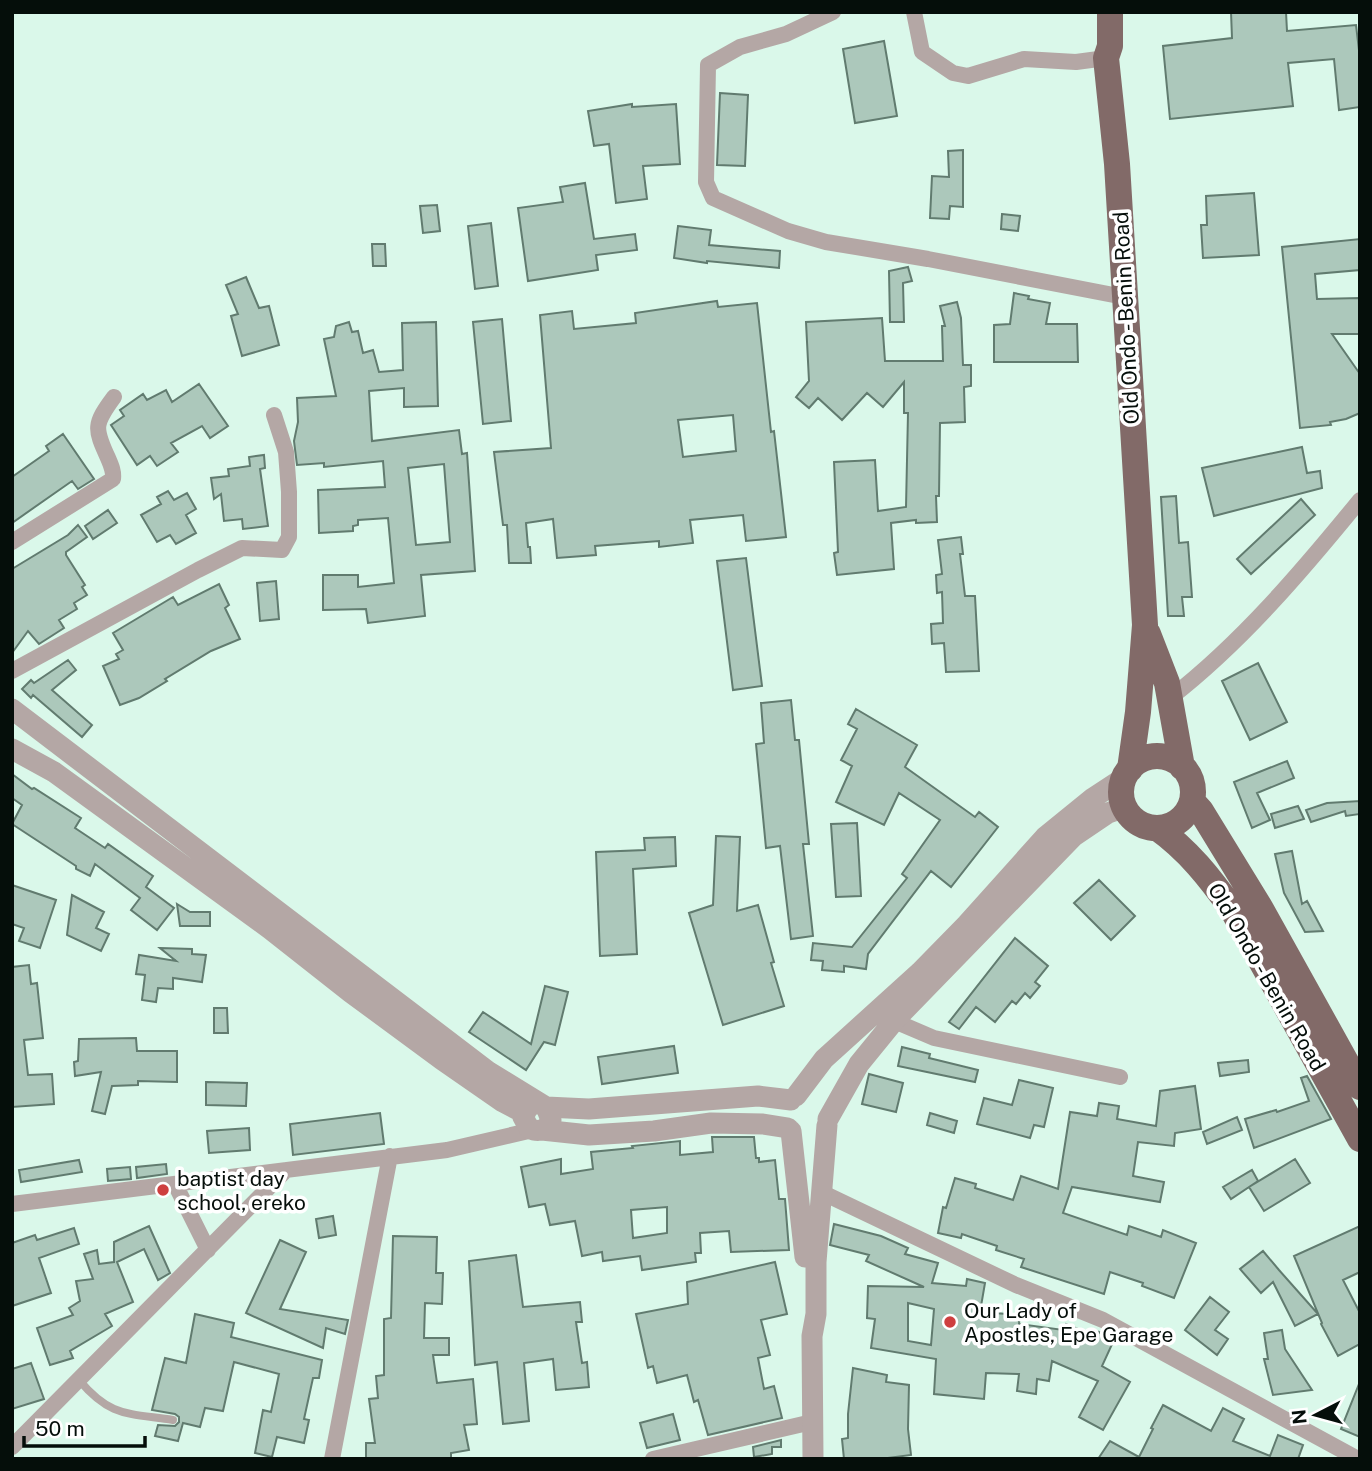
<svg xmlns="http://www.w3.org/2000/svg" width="1372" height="1471" font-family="'Public Sans',sans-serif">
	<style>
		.building { fill: #acc8bb; stroke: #617b6f; stroke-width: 2; fill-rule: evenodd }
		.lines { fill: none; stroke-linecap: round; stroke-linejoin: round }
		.service { stroke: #b4a7a5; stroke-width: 8 }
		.minor { stroke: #b4a7a5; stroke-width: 16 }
		.tertiary { stroke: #b4a7a5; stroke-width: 21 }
		.primary { stroke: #826a68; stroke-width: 26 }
		.poi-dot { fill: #ce3f3f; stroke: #fff; stroke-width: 2.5 }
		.labels { text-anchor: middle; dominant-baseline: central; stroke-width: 7; stroke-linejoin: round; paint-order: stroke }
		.street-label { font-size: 21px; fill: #050e0a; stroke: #fff }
		.poi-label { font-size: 21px; fill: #050e0a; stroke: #fff; text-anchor: start }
	</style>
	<rect width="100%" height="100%" fill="#daf8ea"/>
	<path class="building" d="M1231,12H1286L1287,31L1356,25L1360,59V107L1339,110L1334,59L1288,63L1293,106L1170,119L1163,46L1232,38Z
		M884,41L897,116L855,123L843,49Z
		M720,93L748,95L745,166L717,165Z
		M632,104V107L676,104L680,164L643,166L647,199L616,203L609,144L594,146L588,111Z
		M963,150V207L950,206L949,219L930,218L932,176L949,177L948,151Z
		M585,183L594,239L635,234L637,250L596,255L598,270L528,281L518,208L563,202L560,187Z
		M1254,193L1259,255L1203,258L1201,225H1207L1206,196Z
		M437,205L440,231L423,233L420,206Z
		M1002,214L1020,216L1018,231L1001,229Z
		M491,223L498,286L475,289L468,226Z
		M678,226L711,230L709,245L780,251L779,268L707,261V263L674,258Z
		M1360,239V270L1315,274L1317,299L1360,298V334H1332L1360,374V413L1346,419L1330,422L1331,425L1300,428L1282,247Z
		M372,244H385L386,266H373Z
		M908,267L912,281L903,283L904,322H890L889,271Z
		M246,277L259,308L269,306L279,345L242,356L231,316L238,314L226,285Z
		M1014,293L1029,296L1028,299L1050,303L1046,324H1077L1078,362H994V325L1010,324Z
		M717,301L718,307L757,303L771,432L774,431L786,537L746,541L743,515L690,520L693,543L659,547V541L595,546L596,555L557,558L553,519L526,523L528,547H530L531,563H509L507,525H503L494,452L551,448L540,315L572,311L574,329L636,323L635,313ZM733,415L736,451L683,457L678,420Z
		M957,302L961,318L963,365H971V386L964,387L965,422L940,423L939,496H936L937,522L916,523V520L891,523L894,569L837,575L834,553L838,552L834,462L875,460L878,511L906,507L908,413H904V382L883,407L867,393L842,420L818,398L809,408L796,397L809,381L806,322L882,318L885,361H943L942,326H945L940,306Z
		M502,319L511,421L483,424L473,322Z
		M349,322L352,332L358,331L363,353L373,350L379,372L403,370L402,323L436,322L438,406L404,407V388L369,391L372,441L459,430L462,454L467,453L475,571L421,575L425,616L368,623L366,609L323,610V575H358V587L394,583L388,518L358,520V525L353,526V531L319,533L318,490L385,487L383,461L324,467V463L297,465L294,441L298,422L297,398L336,396L324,339L334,337L336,326ZM444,464L450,542L416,545L408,468Z
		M199,384L228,426L210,438L202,426L171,443L178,452L157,466L150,456L137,465L111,425L124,416L120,410L143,394L147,400L166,390L172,402Z
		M63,434L94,479L78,489L72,481L12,523V477L49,451L46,446Z
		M1302,447L1307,473L1320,471L1322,488L1214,516L1202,468Z
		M264,455L265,468L260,469L268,526L243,529L242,519L224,521L221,494L214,499L211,478L229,476L228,469L250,466L249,457Z
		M168,491L174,500L187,493L196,509L186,515L196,533L176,544L170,535L157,542L141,515L161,504L157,497Z
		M1176,496L1179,543L1188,542L1192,597H1182L1184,616H1168L1161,497Z
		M1301,499L1315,515L1251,574L1237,559Z
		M108,510L117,523L93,539L85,526Z
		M78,525L87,537L66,552V555L85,585L82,587L87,595L74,603L77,609L59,620L64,628L39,644L28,631L12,653V569L68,535Z
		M961,537L963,554H960L965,596H975L979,671L946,672L944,643L932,644L931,624L943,623L942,592L937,593L936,575L942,574L938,540Z
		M746,558L762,686L733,690L717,561Z
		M276,581L279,619L260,621L257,583Z
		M219,584L229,605L225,608L240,639L211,651L165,679L167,681L139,698L120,705L103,666L119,659L116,654L123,650L113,633L173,597L178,605Z
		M68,660L76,670L52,690L92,725L82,737L33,695L31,698L22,689L31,680L34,683Z
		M1258,663L1287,722L1250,740L1222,681Z
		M791,700L795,740H799L809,844H803L813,936L791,939L780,846L766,848L756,744L764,743L761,703Z
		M856,709L917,745L905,767L975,817L979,812L998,827L951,887L931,871L868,954L866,969L844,966V972L822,970L823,961L811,960L813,943L852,947L907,878L902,874L940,820L899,793L884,825L836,802L852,766L841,760L857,729L848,724Z
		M1287,761L1294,778L1257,793L1270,820L1252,828L1234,782Z
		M12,774L32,789L34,788L81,818L75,828L105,848L108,844L153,876L146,887L174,908L157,930L131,910L140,898L95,864L90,876L76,869V866L12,824L22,805L12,798Z
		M1360,801V814L1346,816L1345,811L1311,822L1306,810L1327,803Z
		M1298,806L1304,819L1275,828L1271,814Z
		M857,823L861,896L836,897L831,824Z
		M716,836L740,837L737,911L758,905L774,962L771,963L784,1006L723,1025L689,913L713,905Z
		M675,837L676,866L633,869L637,954L600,956L596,852L645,850L644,838Z
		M1292,851L1302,904L1307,901L1323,931L1305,932L1284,893L1275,854Z
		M1099,880L1135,916L1111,940L1074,903Z
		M12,885L56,900L40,948L19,941L24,928L12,924Z
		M72,895L104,912L96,928L109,934L101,951L67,935Z
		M177,904L190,912H210V926H180Z
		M1015,938L1048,966L1035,982L1040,986L1030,998L1025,993L1016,1004L1012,1001L995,1022L976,1007L959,1029L949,1022Z
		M160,948L192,949V954L206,955L202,982L173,978V989L158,988L156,1002L142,1000L145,975L136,974L139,955L176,961Z
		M29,965L31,984L37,983L43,1038L24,1040L28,1075L52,1074L54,1104L12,1107V967Z
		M545,986L568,992L555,1045L544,1042L526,1070L469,1032L483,1012L531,1044Z
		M214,1008H227L228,1033H214Z
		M136,1038L137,1051H177V1082L138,1081V1085L112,1086L105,1114L92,1111L101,1072L75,1076L74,1062L78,1061L79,1039Z
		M674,1046L678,1073L602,1084L598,1057Z
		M902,1047L930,1054L929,1058L978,1070L975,1082L898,1066Z
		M1248,1060L1249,1072L1220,1076L1218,1063Z
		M869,1074L903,1083L896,1112L862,1104Z
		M1307,1076L1331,1119L1254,1148L1245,1119L1276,1110L1277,1112L1309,1101L1301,1078Z
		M1019,1080L1053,1088L1044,1127L1034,1125L1030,1138L977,1124L984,1098L1012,1105Z
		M206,1082L247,1083L246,1106L206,1105Z
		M1195,1086L1201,1129L1175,1133L1174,1146L1138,1142L1133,1176L1164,1182L1160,1202L1072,1187L1063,1213L1127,1235L1129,1226L1161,1237L1163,1230L1196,1243L1174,1298L1142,1286L1143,1283L1110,1272L1104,1294L1021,1267L1024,1259L996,1250L997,1246L962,1234L961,1238L938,1233L943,1207L946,1208L955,1178L976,1184L975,1188L1013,1200L1021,1176L1058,1189L1070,1112L1097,1116L1099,1103L1119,1106L1117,1119L1156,1126L1160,1091Z
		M380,1113L384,1144L293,1155L290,1124Z
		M930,1113L957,1121L954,1133L927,1125Z
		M1237,1117L1242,1130L1207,1144L1203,1132Z
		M249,1128L250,1150L209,1153L207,1131Z
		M712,1137H754L756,1158H759V1162L775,1160L779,1199H785L789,1250L731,1252L729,1231L700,1233L701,1253H695L696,1262L642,1270L640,1256L603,1261L602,1252L582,1256L575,1221L550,1225L545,1204L529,1207L521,1167L561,1159V1174L593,1169L591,1152L633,1148L632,1146L680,1141V1155L713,1152ZM667,1207V1233L633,1238L631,1210Z
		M1295,1159L1310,1183L1264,1211L1249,1187Z
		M79,1160L82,1172L21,1182L19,1170Z
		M166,1164L167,1174L137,1178L136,1167Z
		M130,1167L131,1179L108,1181L107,1169Z
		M1252,1170L1258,1181L1231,1199L1223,1187Z
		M333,1216L336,1235L319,1238L316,1219Z
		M834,1224L881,1236L908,1248L905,1254L938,1263L932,1283L966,1286L967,1279L985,1283L980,1312L1020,1315L1019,1324L1063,1330L1066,1324L1097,1337L1099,1332L1114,1340L1102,1366L1130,1382L1103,1430L1079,1417L1098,1381L1052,1361L1049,1381L1037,1379L1036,1394L1017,1391L1019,1374L986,1373L984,1399L934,1394L936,1359L871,1348L875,1319L867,1318L868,1286L924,1287L866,1261L869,1255L830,1245ZM908,1303L934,1309L931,1345L908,1341Z
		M149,1226L170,1273L158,1280L144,1249L117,1262L133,1302L105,1314L112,1326L70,1351L73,1358L50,1365L37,1328L73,1315L69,1308L80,1301L76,1281L93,1279L84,1254L97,1250L99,1264L114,1262V1242Z
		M1360,1226V1272L1343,1280L1360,1313V1344L1338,1356L1321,1324L1322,1323L1294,1256Z
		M74,1228L79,1244L39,1258L51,1293L12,1306V1243L35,1235L37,1240Z
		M393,1236L437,1237L436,1273H443L442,1304L425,1303L424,1338H449V1355H433L437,1383L473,1379L477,1424L464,1425L469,1450L451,1453V1459H366V1443H375L369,1399L378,1398L376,1376L384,1375V1319L391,1318Z
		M280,1240L306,1252L280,1309L348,1320L345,1334L326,1328L323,1348L246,1313Z
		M1263,1251L1279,1270L1318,1314L1295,1326L1273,1282L1261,1293L1240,1269Z
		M516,1255L523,1307L580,1302L582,1322H576L582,1363L587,1362L589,1387L556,1390L553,1359L524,1363L529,1421L503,1424L497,1362L475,1365L469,1261Z
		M775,1262L787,1314L761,1320L770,1355L758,1358L764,1389L774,1386L782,1418L708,1435L698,1400L694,1402L687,1375L657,1383L653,1366L648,1368L636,1314L688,1304L687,1282Z
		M1210,1297L1229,1312L1215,1330L1228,1339L1217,1355L1185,1330Z
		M195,1314L234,1323L231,1337L322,1360L319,1378H313L304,1419L309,1420L304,1443L277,1437L272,1457L255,1453L263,1410L271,1412L279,1374L234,1362L223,1411L205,1408L200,1427L183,1423L178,1441L155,1436L158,1425L175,1426L179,1422V1417L175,1414L152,1410L165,1358L186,1363Z
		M1282,1330L1285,1349L1312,1390L1273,1395L1264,1359H1268L1264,1333Z
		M31,1363L44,1399L12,1409V1369Z
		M853,1368L887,1375L886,1382L909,1385L908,1429L911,1455L880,1459H844L842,1439L848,1438V1414Z
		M1359,1384H1360V1437L1341,1429Z
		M1163,1405L1211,1431L1223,1408L1244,1419L1233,1441L1270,1456L1278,1435L1303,1445L1298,1459H1098L1110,1441L1139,1457L1153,1429L1151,1428Z
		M673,1414L680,1440L647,1448L640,1423Z
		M781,1440V1447H772V1454L754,1457L753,1447Z"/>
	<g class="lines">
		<path class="service" d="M79,1380C110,1417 127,1413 173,1420"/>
		<path class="minor" d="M833,12L786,34L740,47L708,65L706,182L713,198L788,231L826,242L928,259L1124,297
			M914,12L922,52L953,73L968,76L1024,59L1076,62L1106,58
			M12,542L113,479C114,471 111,465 108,458C94,428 94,424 114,397
			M12,671L198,570L242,548L282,550L289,537V492L286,452L274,415
			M1170,698C1242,642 1302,571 1360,500
			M894,1021L934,1038L1120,1077
			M175,1184L208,1250
			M821,1192L1016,1285L1103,1320L1358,1459
			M12,1204L447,1150L533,1130
			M12,1447L286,1170
			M332,1459L390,1156
			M653,1459L812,1422"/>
		<path class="tertiary" d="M12,709L489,1072L546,1107L551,1120C547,1130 539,1133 529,1128L523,1117L529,1106L538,1103
			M12,749L54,772L270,929L350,992L441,1059L503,1102L524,1113
			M796,1096L824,1059L920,972L967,924L1045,837L1093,798L1125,777
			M546,1107L589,1109L758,1096L791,1100
			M828,1119L859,1064L894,1021L1074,836L1108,813L1125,807
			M542,1130L589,1135L654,1131L711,1123L763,1124L788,1128
			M791,1131L805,1257
			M813,1459L812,1336L816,1314V1262L827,1125"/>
		<path class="primary" d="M1110,12V46L1106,58L1117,164L1145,625L1138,712L1130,769
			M1148,634L1167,683L1182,767
			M1121 792a36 36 0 1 1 72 0a36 36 0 1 1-72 0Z
			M1192,801L1201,811L1261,909L1360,1087
			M1157,828C1188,850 1210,878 1232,909L1360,1139"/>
	</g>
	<g class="poi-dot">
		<circle cx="163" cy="1190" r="7"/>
		<circle cx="950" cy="1322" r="7"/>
	</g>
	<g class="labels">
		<g class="street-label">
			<text transform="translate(1126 318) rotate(-93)">Old Ondo - Benin Road</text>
			<text transform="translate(1267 977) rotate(60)">Old Ondo - Benin Road</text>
		</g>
		<g class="poi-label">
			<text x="177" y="1178">baptist day<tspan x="177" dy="24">school, ereko</tspan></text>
			<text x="964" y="1310">Our Lady of<tspan x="964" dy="24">Apostles, Epe Garage</tspan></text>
		</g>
	</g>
	<rect width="1372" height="1471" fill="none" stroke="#050e0a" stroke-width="28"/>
	<g transform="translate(1316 1415) rotate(264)" stroke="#ffffff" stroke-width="5" paint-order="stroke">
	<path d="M0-5L12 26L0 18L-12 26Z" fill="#050e0a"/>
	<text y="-10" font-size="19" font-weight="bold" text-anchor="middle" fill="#050e0a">N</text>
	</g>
	<path d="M24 1436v10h121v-10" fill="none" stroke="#050e0a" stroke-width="3.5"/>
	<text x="35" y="1436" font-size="21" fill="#050e0a" stroke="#ffffff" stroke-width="5" paint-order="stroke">50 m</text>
</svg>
